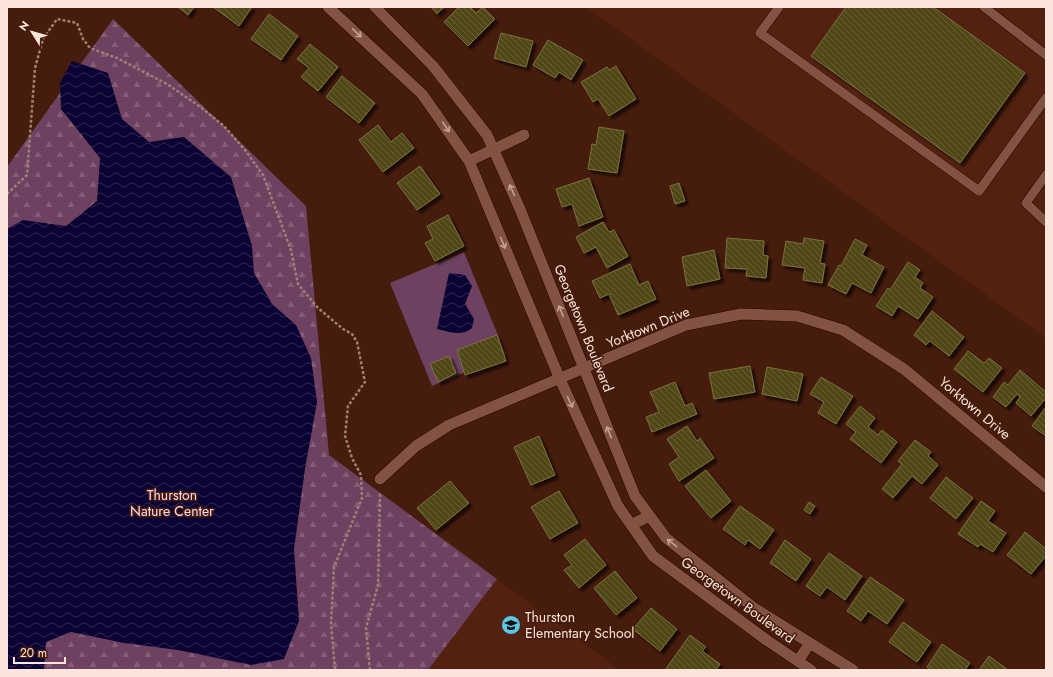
<svg xmlns="http://www.w3.org/2000/svg" width="1053" height="677" font-family="Jost,sans-serif">
	<style>
		.built { fill: #532110 }
		.forest { fill: url(#forest-firs) }
		.park { fill: #6e4160 }
		.water { fill: url(#water-waves) }
		.building { fill: url(#building-back-hatch); stroke: #7b7240; filter: url(#shadow) }
		.lines { fill: none; stroke-linecap: round; stroke-linejoin: round }
		.service-casing { stroke: #2a0300; stroke-width: 10 }
		.minor-casing { stroke: #2a0300; stroke-width: 12 }
		.path { stroke: #a07f74; stroke-width: 2.5; stroke-dasharray: 3 2; stroke-linecap: butt }
		.service { stroke: #825242; stroke-width: 9 }
		.minor { stroke: #825242; stroke-width: 11 }
		.oneway { stroke: #c5a297 }
		.labels { text-anchor: middle; dominant-baseline: central; stroke-width: 3; stroke-linejoin: round; paint-order: stroke }
		.street-label { font-size: 14px; fill: #fbe4dc; stroke: #461c0d }
		.park-label { font-size: 14px; fill: #f9d6ec; stroke: #461c0d }
		.poi-label { font-size: 14px; fill: #fbe4dc; stroke: #461c0d; text-anchor: start }
	</style>
	<defs>
		<pattern id="forest-firs" width="22" height="20" patternUnits="userSpaceOnUse"><rect width="22" height="20" fill="#6e4160"/><path d="M5 1l3.5 6h-7zM16 11l3.5 6h-7z" fill="#845c76"/></pattern>
		<pattern id="water-waves" width="16" height="10" patternUnits="userSpaceOnUse"><rect width="16" height="10" fill="#0b0334"/><path d="M0 5q4-4 8 0t8 0" fill="none" stroke="#2f2851"/></pattern>
		<pattern id="building-back-hatch" width="6" height="6" patternUnits="userSpaceOnUse"><rect width="6" height="6" fill="#4f4613"/><path d="M-1 5l2 2M0 0l6 6M5-1l2 2" fill="none" stroke="#696135"/></pattern>
		<filter id="shadow"><feDropShadow dx="3.5" dy="3.5" stdDeviation="1" flood-color="#0009"/></filter>
	</defs>
	<rect width="100%" height="100%" fill="#461c0d"/>
	<path class="built" d="M586,7H1046V338Z
		M497,579L620,670H428Z"/>
	<path class="forest" d="M113,19L306,206L329,455L497,579L428,670H7V167Z"/>
	<path class="park" d="M464,252L506,355L432,386L390,283Z"/>
	<path class="water" d="M72,61L108,73L122,119L149,142L184,137L231,177L252,246L254,273L272,304L296,325L311,358L317,402L305,469L294,549L299,621L284,659L251,665L178,650L124,643L71,632L46,642L44,670H7V229L23,220L66,226L97,201L100,158L61,109L60,83Z
		M449,273L465,275L472,286L465,304L474,319L472,328C461,337 450,332 437,329Z"/>
	<path class="building" d="M178,7H194L188,15Z
		M213,7H252L239,26Z
		M431,7H444L437,14Z
		M459,7H470L476,13L483,7L495,19L468,46L444,22Z
		M846,7H933L1025,73L960,163L811,56Z
		M269,14L298,36L281,60L251,39Z
		M501,33L533,41L526,67L494,58Z
		M548,40L583,60L571,80L559,72L555,78L533,65Z
		M310,44L338,67L318,91L301,77L309,68L297,59Z
		M616,66L636,99L609,116L598,99L593,102L581,82L607,67L609,70Z
		M342,76L375,103L359,123L326,97Z
		M378,125L391,142L402,133L414,148L383,172L359,140Z
		M599,127L624,131L617,173L588,169L592,144L596,145Z
		M420,166L440,194L417,210L397,183Z
		M589,178L603,217L579,226L572,204L562,207L556,189Z
		M679,183L685,201L675,204L670,186Z
		M448,215L464,246L435,261L425,243L433,239L427,226Z
		M603,222L609,232L614,230L628,256L607,268L596,247L584,253L576,237Z
		M727,238L764,241L763,255L768,256L766,278L746,276L747,269L725,268Z
		M804,238L824,241L820,263L825,264L822,283L803,280L805,268L782,265L786,241L803,244Z
		M855,239L867,245L862,255L884,267L871,293L852,283L846,294L828,285L839,265L841,266Z
		M714,250L720,279L687,286L682,257Z
		M908,262L920,270L915,277L923,283L920,288L933,297L918,319L898,306L892,316L876,306L888,288L890,290Z
		M630,264L639,285L648,281L656,299L618,315L609,294L600,298L592,281Z
		M932,311L964,337L949,356L930,341L926,345L914,335Z
		M497,335L506,361L465,375L457,350Z
		M968,351L984,363L989,358L1002,368L983,392L954,369Z
		M449,356L456,373L438,382L430,364Z
		M750,366L755,392L714,399L709,373Z
		M767,367L803,374L797,401L762,394Z
		M1020,370L1046,392V398L1031,416L1016,403L1020,397L1017,394L1006,407L993,397L1004,382L1008,385Z
		M821,377L853,396L836,424L818,413L824,402L810,394Z
		M675,382L685,406L692,403L697,414L652,432L646,417L659,412L650,392Z
		M860,406L875,418L868,427L878,435L882,430L897,442L881,463L850,439L856,432L846,424Z
		M1046,407V436L1032,426Z
		M687,426L697,441L700,438L714,458L679,481L669,464L679,457L667,439Z
		M539,436L555,475L531,485L514,447Z
		M915,440L931,452L928,456L938,465L922,484L912,476L893,498L882,489L902,464L898,461Z
		M706,470L731,501L711,518L685,486Z
		M946,477L973,498L956,519L930,498Z
		M450,481L469,503L436,530L417,508Z
		M559,491L578,523L550,539L531,507Z
		M981,501L995,511L988,521L1006,533L993,552L980,544L978,547L958,534Z
		M809,502L815,506L810,514L804,510Z
		M740,506L774,530L760,549L748,540L745,545L723,529Z
		M1025,532L1046,549V556L1031,574L1007,555Z
		M585,539L606,565L579,588L564,570L572,565L564,555Z
		M785,540L811,559L796,581L770,563Z
		M829,553L862,576L845,600L827,587L820,596L806,586Z
		M615,571L637,598L616,615L594,588Z
		M870,577L904,600L887,624L868,611L861,621L847,611Z
		M651,608L677,629L660,651L633,629Z
		M903,622L931,642L917,662L889,642Z
		M690,635L706,647L702,651L720,664L716,670H665Z
		M942,644L970,663L965,670H931L927,667Z
		M989,656L1008,670H979Z"/>
	<g class="lines">
		<g class="service-casing">
			<path id="service" d="M779,7L760,33L979,191L1046,98
				M984,7L1046,55
				M1046,175L1026,203L1046,222"/>
		</g>
		<g class="minor-casing">
			<path id="minor" d="M328,7L422,94L469,161L559,377L618,506L653,556L768,641L811,670
				M375,7L433,66L487,135L520,209L635,496L666,538L754,608L853,670
				M469,161L524,135
				M380,479L416,446L449,425L686,325L741,314L797,316L843,330L904,369L1046,487
				M631,525L649,516
				M798,661L810,643"/>
		</g>
		<path class="path" d="M7,194L27,175L35,68L43,39L57,19L77,23L83,39L90,48L117,58L167,84L199,106L224,126L245,150L263,175L291,250L298,284L318,308L343,329L352,334L357,342L365,382L348,406L345,436L352,458L361,475L362,498L334,567L331,624L335,670
			M370,670L366,628L378,585L380,492"/>
		<use href="#service" class="service"/>
		<use href="#minor" class="minor"/>
	</g>
	<defs><path id="oneway-shaft" d="M-6 0H5M1.5-3L5.5 0L1.5 3" fill="none" stroke-width="1.6" stroke-linecap="round" stroke-linejoin="round"/></defs>
	<g class="oneway">
		<use href="#oneway-shaft" transform="translate(357 33) rotate(43)"/>
		<use href="#oneway-shaft" transform="translate(446 127) rotate(56)"/>
		<use href="#oneway-shaft" transform="translate(512 190) rotate(-114)"/>
		<use href="#oneway-shaft" transform="translate(503 243) rotate(67)"/>
		<use href="#oneway-shaft" transform="translate(561 311) rotate(-112)"/>
		<use href="#oneway-shaft" transform="translate(570 402) rotate(65)"/>
		<use href="#oneway-shaft" transform="translate(609 432) rotate(-112)"/>
		<use href="#oneway-shaft" transform="translate(672 543) rotate(-142)"/>
	</g>
	<defs>
		<g id="school-disc" transform="scale(1)"><circle r="9.5" fill="#5bc8e7" stroke="#461c0d"/><path d="M0-5L7-2L0 1L-7-2ZM-4 1L0 2.5L4 1V4Q0 6-4 4Z" fill="#111"/></g>
	</defs>
	<g fill-rule="evenodd">
		<use href="#school-disc" x="511" y="625"/>
	</g>
	<g class="labels">
		<g class="street-label">
			<text transform="translate(648 327) rotate(-22)">Yorktown Drive</text>
			<text transform="translate(584 328) rotate(68)">Georgetown Boulevard</text>
			<text transform="translate(975 408) rotate(40)">Yorktown Drive</text>
			<text transform="translate(738 600) rotate(36)">Georgetown Boulevard</text>
		</g>
		<g class="park-label">
			<text x="172" y="495">Thurston<tspan x="172" dy="16">Nature Center</tspan></text>
		</g>
		<g class="poi-label">
			<text x="525" y="617">Thurston<tspan x="525" dy="16">Elementary School</tspan></text>
		</g>
	</g>
	<rect width="1053" height="677" fill="none" stroke="#fbe4dc" stroke-width="16"/>
	<g transform="translate(32 32) rotate(307)" stroke="#461c0d" stroke-width="3" paint-order="stroke">
	<path d="M0-3L7 15L0 10L-7 15Z" fill="#fbe4dc"/>
	<text y="-6" font-size="11" font-weight="bold" text-anchor="middle" fill="#fbe4dc">N</text>
	</g>
	<path d="M14 657v6h51v-6" fill="none" stroke="#fbe4dc" stroke-width="2"/>
	<text x="20" y="657" font-size="12" fill="#fbe4dc" stroke="#461c0d" stroke-width="3" paint-order="stroke">20 m</text>
</svg>
